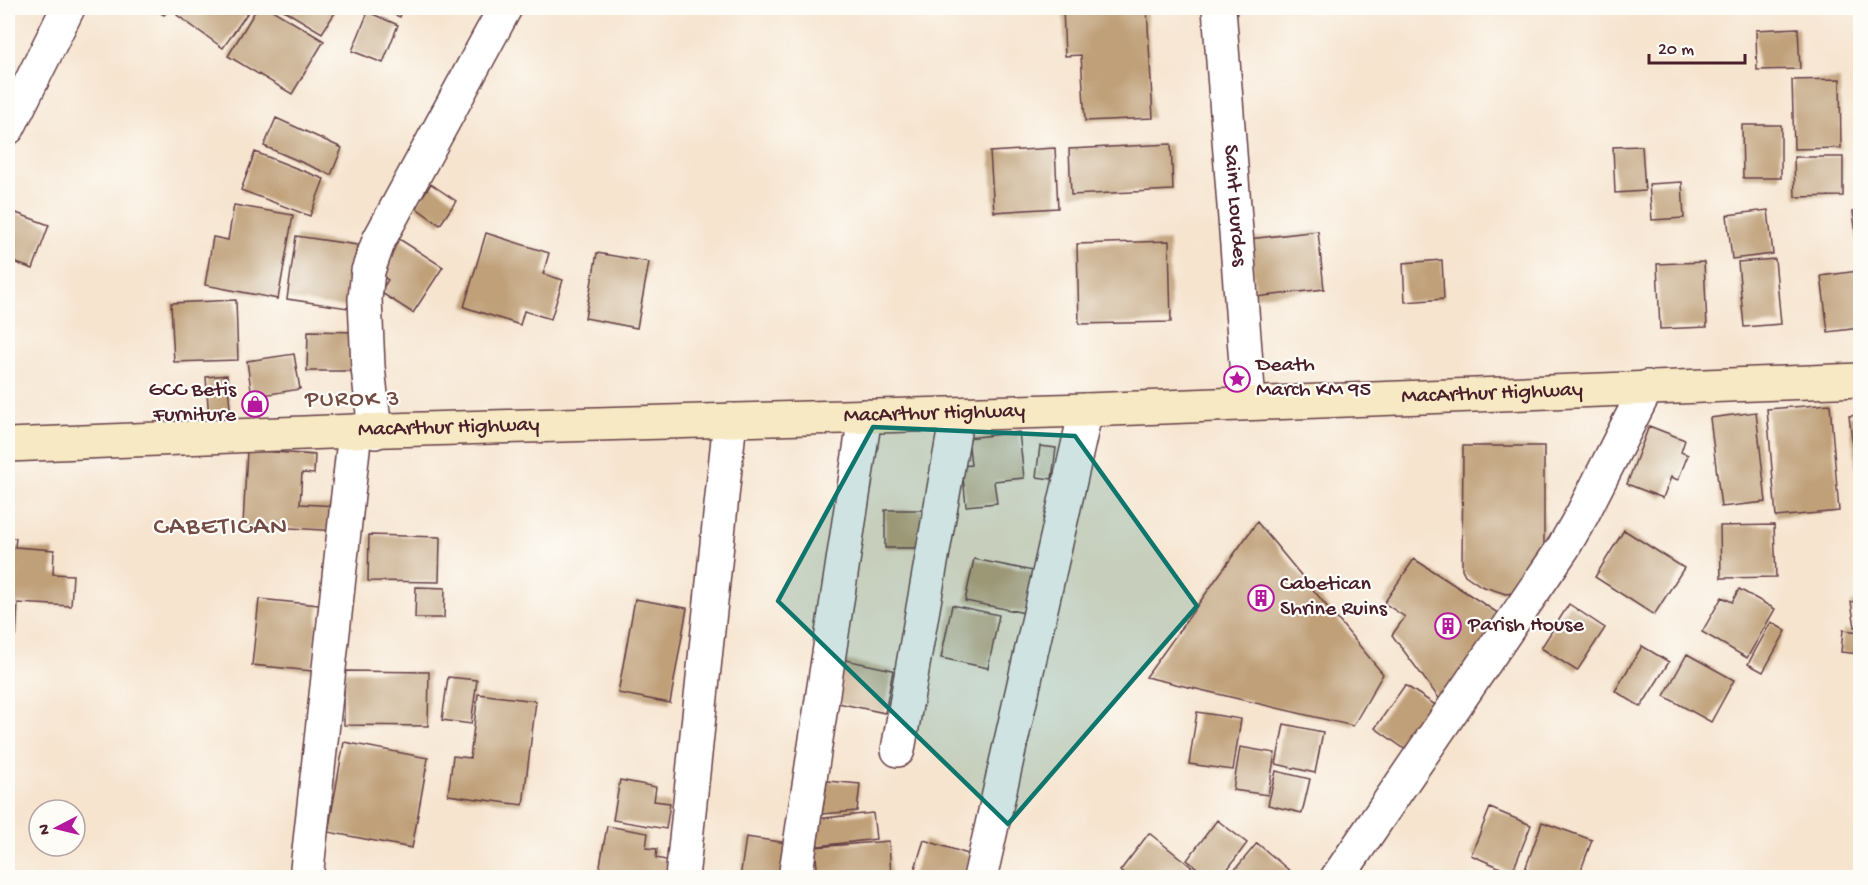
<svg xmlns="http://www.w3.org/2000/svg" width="1868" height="885" font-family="'Gochi Hand',sans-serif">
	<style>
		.building { fill: #c0a079 }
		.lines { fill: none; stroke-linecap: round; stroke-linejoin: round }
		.street-casing { stroke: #643d44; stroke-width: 36 }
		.secondary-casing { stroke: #643d44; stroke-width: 36 }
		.street { stroke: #fff; stroke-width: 33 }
		.secondary { stroke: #f7e9c3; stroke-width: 33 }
		.marked { fill: #0f766e; fill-opacity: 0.2; stroke: #0f766e; stroke-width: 4.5; stroke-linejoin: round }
		.labels { text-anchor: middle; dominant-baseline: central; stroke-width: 4.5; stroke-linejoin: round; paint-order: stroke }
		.street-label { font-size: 22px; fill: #4a1f2b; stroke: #fdfcf7 }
		.poi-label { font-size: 22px; fill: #4a1f2b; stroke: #fdfcf7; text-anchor: start }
		.neighbourhood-label { font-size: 24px; letter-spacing: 1.5px; fill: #734c46; stroke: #fdfcf7 }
		.quarter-label { font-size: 26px; letter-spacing: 1.5px; fill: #734c46; stroke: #fdfcf7 }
	</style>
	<rect width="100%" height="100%" fill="#fdfcf7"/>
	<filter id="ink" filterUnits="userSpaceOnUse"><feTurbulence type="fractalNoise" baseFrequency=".0167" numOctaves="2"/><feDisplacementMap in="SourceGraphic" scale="12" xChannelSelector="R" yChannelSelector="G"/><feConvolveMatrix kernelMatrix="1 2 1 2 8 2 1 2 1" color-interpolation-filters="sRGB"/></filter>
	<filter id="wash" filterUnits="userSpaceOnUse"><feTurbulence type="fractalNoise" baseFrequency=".008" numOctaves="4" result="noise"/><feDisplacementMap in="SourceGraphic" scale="24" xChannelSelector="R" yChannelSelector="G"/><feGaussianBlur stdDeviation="1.35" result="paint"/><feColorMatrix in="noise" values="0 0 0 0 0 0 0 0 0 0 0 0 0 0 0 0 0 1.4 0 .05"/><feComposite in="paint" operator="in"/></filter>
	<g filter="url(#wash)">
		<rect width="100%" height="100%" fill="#f6e4cf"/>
		<g id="blocks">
			<path class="building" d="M153,8H170L164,15Z
				M182,8H251L223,48L177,15Z
				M257,8H269L324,41L292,94L228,56Z
				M280,8H338L322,33Z
				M378,8H403L400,17Z
				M1063,8H1147L1153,118L1085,121L1081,55L1065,56Z
				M368,12L398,25L383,63L352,51Z
				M1798,28L1800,69L1757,70L1756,30Z
				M1840,79L1841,148L1794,149L1792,80Z
				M276,118L342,148L331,175L264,146Z
				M1742,125H1781V178H1743Z
				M1171,144L1173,190L1071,195L1069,149Z
				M1642,146L1645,191L1615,193L1613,147Z
				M1055,148L1058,208L994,212L990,152Z
				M255,152L324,179L310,216L241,190Z
				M1794,157H1843V196L1795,197Z
				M1682,182L1684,218L1652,220L1649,184Z
				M431,184L456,201L440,225L415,207Z
				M234,205L293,215L278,299L205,285L213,237L228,240Z
				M8,210L49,225L33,269L8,260Z
				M1768,210L1773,254L1732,259L1727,215Z
				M1860,211V256H1859L1853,212Z
				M1318,231L1324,289L1256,297L1249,239Z
				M486,233L549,253L543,274L563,280L551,319L524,311L520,325L464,307Z
				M393,235L443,267L413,313L380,292L388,280L372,269Z
				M296,236L357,245L348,308L287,299Z
				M1169,241L1171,322L1079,324L1077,244Z
				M597,253L649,262L637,328L585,318Z
				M1775,259L1781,324L1744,327L1738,262Z
				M1442,260L1444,299L1405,302L1403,263Z
				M1704,262L1707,327L1660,329L1657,264Z
				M1858,271L1860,293V328L1828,332L1821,276Z
				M236,300L238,360L174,362L171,303Z
				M308,331L360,332L359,371H307Z
				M294,354L300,389L252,397L247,361Z
				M227,375L231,418L209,420L206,377Z
				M1830,404L1839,511L1776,517L1767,409Z
				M1756,412L1766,502L1721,507L1710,418Z
				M1860,415V469H1856L1849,416Z
				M1649,426L1685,440L1681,452L1688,455L1678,480L1671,477L1663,498L1627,484Z
				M1019,432L1024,478L994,481L997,503L966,506L962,466L971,465L968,438Z
				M1040,446L1056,448L1052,479L1036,477Z
				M1463,446H1544V557L1524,591L1506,594L1481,586L1465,575L1462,569Z
				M247,450L315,455L314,474L302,473L300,504L338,506L337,531L243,525Z
				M885,510H922V548H885Z
				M1257,522L1383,674L1353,726L1146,677Z
				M1774,525L1776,577L1721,578L1720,526Z
				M1624,530L1684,568L1654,615L1595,577Z
				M369,535L440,537L439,582L368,581Z
				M8,538H16L15,547L54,550L53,574L73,575L71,606L18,603L16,635L8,634Z
				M974,559L1033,571L1025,613L965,601Z
				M1414,559L1504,617L1441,701L1392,635L1405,617L1384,603Z
				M416,587L445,588L444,618H415Z
				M1739,589L1775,609L1747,658L1702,632L1722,597L1732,602Z
				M259,599L319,605L312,671L252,665Z
				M635,599L687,608L670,703L618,693Z
				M1860,600V626L1855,627L1851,602Z
				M1569,604L1605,628L1577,671L1541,648Z
				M952,605L999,615L988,668L941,658Z
				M1771,622L1786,631L1763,672L1748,664Z
				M1843,630L1860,632V654L1841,652Z
				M1642,646L1669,662L1641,707L1615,691Z
				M1687,654L1734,680L1711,722L1664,696Z
				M841,659L893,670L885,713L833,702Z
				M344,671L429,672L428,726L344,725Z
				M448,677L477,680L471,724L442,720Z
				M1405,685L1437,706L1406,750L1375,728Z
				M478,694L536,701L523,805L448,795L453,756L470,758Z
				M1197,712L1241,719L1233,770L1189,764Z
				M1284,724L1323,732L1315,773L1276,764Z
				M344,742L428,758L412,848L328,832Z
				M1240,747L1275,753L1268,795L1233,790Z
				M1276,771L1310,779L1302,813L1268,805Z
				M620,780L656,787L654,801L670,803L666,829L613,820Z
				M827,781L860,784L857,811L822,814Z
				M1490,808L1531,825L1512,873L1471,855Z
				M873,813L876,839L818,846L815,819Z
				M1217,820L1247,843L1221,878H1210L1187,860Z
				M1542,822L1592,840L1578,878H1522Z
				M607,826L648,833L646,848L657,849L656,858L680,863L678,878H635L599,871Z
				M1149,833L1199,873L1196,878H1128L1120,871Z
				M746,837L787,843L783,878H740Z
				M924,840L971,855L964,878H912Z
				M889,841L891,878H818L815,847Z
				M1257,843L1298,878H1228Z"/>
		</g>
	</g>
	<g filter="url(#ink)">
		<use href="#blocks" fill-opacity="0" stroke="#643d44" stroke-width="1.5"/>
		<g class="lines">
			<g class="street-casing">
				<g id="street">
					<path id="s1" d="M1219,8L1249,403"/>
					<path d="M8,128L68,8"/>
					<path d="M375,432L368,367L365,299L368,271L379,240L505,8"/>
					<path d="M898,750L957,415"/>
					<path d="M306,878L355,431"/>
					<path d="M682,878L730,420"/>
					<path d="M795,878L865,416"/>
					<path d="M980,878L1086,410"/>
					<path d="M1337,878L1563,548L1582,515L1647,387"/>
				</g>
			</g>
			<g class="secondary-casing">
				<g id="secondary">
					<path id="s2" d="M8,445L355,431L1086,410L1860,380"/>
				</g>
			</g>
			<use href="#street" class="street"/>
			<use href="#secondary" class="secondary"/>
		</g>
	</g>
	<path class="marked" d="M873,427L1075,436L1197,606L1008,824L778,601Z"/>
	<defs>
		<g id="sight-ring" transform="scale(1.35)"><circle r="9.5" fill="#fdfcf7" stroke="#b5179e" stroke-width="1.5"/><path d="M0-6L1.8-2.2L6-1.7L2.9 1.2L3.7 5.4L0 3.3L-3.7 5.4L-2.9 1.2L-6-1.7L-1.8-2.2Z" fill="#b5179e"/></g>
		<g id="shop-ring" transform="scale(1.35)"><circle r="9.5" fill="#fdfcf7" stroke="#b5179e" stroke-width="1.5"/><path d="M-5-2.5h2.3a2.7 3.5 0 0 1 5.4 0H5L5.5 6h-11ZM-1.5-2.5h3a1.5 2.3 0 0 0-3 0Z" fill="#b5179e"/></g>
		<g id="building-ring" transform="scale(1.35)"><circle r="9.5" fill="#fdfcf7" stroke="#b5179e" stroke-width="1.5"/><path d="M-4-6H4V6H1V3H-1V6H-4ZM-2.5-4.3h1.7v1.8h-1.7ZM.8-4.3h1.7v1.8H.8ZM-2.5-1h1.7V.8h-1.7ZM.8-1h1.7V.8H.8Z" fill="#b5179e"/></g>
	</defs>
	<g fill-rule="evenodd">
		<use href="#sight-ring" x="1237" y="379"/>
		<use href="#shop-ring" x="255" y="404"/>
		<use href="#building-ring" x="1261" y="598"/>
		<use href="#building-ring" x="1448" y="626"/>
	</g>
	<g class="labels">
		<g class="street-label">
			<text stroke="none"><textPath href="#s1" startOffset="198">Saint Lourdes</textPath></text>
			<text stroke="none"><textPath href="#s2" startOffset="1485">MacArthur Highway</textPath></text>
			<text stroke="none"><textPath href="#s2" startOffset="927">MacArthur Highway</textPath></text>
			<text stroke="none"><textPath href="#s2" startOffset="441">MacArthur Highway</textPath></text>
		</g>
		<g class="poi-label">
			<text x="1256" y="366">Death<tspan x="1256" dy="25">March KM 95</tspan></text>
			<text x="236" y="391" text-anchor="end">GCC Betis<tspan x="236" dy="25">Furniture</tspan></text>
			<text x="1280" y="585">Cabetican<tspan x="1280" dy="25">Shrine Ruins</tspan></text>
			<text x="1468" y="626">Parish House</text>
		</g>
		<g class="neighbourhood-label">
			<text x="353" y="400">PUROK 3</text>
		</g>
		<g class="quarter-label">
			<text x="221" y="528">CABETICAN</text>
		</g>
	</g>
	<rect width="1868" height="885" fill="none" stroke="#fdfcf7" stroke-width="30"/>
	<g transform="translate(57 828) rotate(263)"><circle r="28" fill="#fdfcf7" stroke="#b5a4a5" stroke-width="1.5"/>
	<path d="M0-4.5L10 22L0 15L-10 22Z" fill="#b5179e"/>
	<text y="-9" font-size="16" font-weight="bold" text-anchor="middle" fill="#4a1f2b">N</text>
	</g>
	<path d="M1649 54v9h96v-9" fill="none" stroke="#4a1f2b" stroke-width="3"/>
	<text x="1658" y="54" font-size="18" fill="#4a1f2b" stroke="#fdfcf7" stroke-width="4.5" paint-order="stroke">20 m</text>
</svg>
